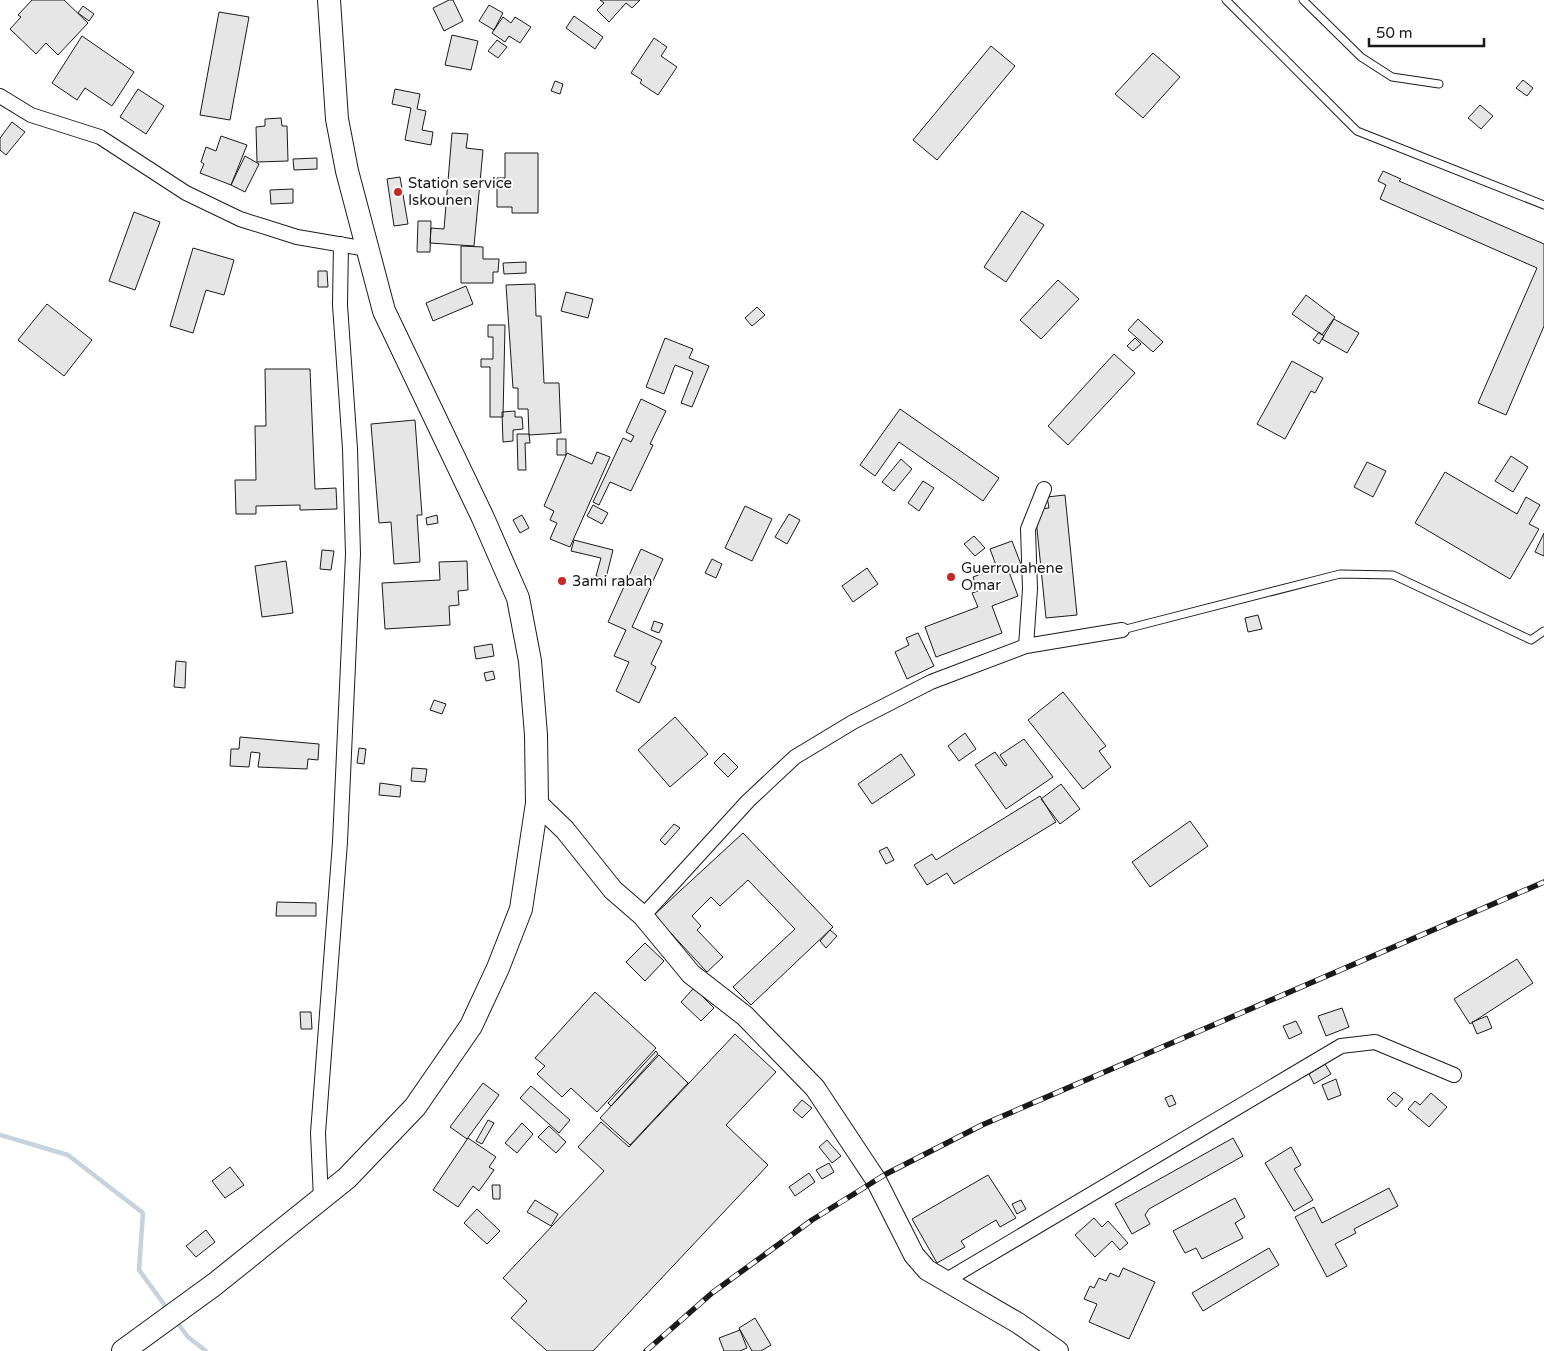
<svg xmlns="http://www.w3.org/2000/svg" width="1544" height="1351" font-family="'Varela Round',sans-serif">
	<style>
		.lines { fill: none; stroke-linecap: round; stroke-linejoin: round }
		.stream { stroke: #c6d2dc; stroke-width: 4.5 }
		.building { fill: #e6e6e6; stroke: #1a1a1a }
		.lane-casing { stroke: #1a1a1a; stroke-width: 9 }
		.street-casing { stroke: #1a1a1a; stroke-width: 16 }
		.secondary-casing { stroke: #1a1a1a; stroke-width: 22 }
		.primary-casing { stroke: #1a1a1a; stroke-width: 24 }
		.lane { stroke: #fff; stroke-width: 7 }
		.street { stroke: #fff; stroke-width: 14 }
		.secondary { stroke: #fff; stroke-width: 20 }
		.primary { stroke: #fff; stroke-width: 22 }
		.rail-casing { stroke: #1a1a1a; stroke-width: 5.5 }
		.rail { stroke: #fff; stroke-width: 4; stroke-dasharray: 11; stroke-linecap: butt }
		.poi-dot { fill: #c62828; stroke: #fff; stroke-width: 2 }
		.labels { text-anchor: middle; dominant-baseline: central; stroke-width: 4; stroke-linejoin: round; paint-order: stroke }
		.poi-label { font-size: 15px; fill: #1a1a1a; stroke: #fff; text-anchor: start }
	</style>
	<rect width="100%" height="100%" fill="#fff"/>
	<g class="lines">
		<path class="stream" d="M0,1135L68,1155L143,1213L139,1270L169,1311
			M176,1321L188,1337L206,1351"/>
	</g>
	<path class="building" d="M32,0H64L88,23L58,55L46,43L36,54L10,29L21,17L18,15Z
		M449,0H453L463,21L444,31L433,8Z
		M600,0H640L632,8L626,3L609,22L597,10L604,3Z
		M489,5L503,13L494,30L479,21Z
		M83,6L94,14L89,21L78,13Z
		M219,12L249,17L230,120L200,115Z
		M574,16L603,37L595,49L566,28Z
		M503,17L511,23L515,17L531,27L520,43L509,36L505,42L492,33Z
		M452,35L478,41L471,70L445,65Z
		M82,36L134,72L112,106L85,88L77,100L52,83Z
		M654,38L667,47L661,56L677,67L658,95L640,83L642,80L631,73Z
		M497,40L507,47L498,58L488,51Z
		M991,46L1015,66L937,160L913,140Z
		M1153,53L1180,77L1143,118L1115,94Z
		M1523,80L1533,88L1527,96L1516,88Z
		M555,81L563,84L560,94L551,91Z
		M138,89L164,106L146,134L120,117Z
		M395,89L420,94L417,109L426,111L422,130L433,132L431,145L405,140L411,108L392,104Z
		M1480,105L1493,116L1481,129L1468,118Z
		M281,118L282,126H287L288,161L257,162L256,127L265,126V119Z
		M12,122L25,132L6,155L0,150V138Z
		M452,133L468,134L466,148L483,150L474,246L430,243L431,228L444,229Z
		M221,136L247,145L231,185L200,173L204,164L201,162L206,147L216,151Z
		M505,153H538V213H512V207H497V178H505Z
		M245,156L259,164L245,192L231,185Z
		M317,158V169L294,170L293,159Z
		M1383,171L1401,179L1399,181L1544,244V326L1506,415L1478,403L1537,268L1380,199L1386,185L1378,181Z
		M400,177L408,224L394,226L387,179Z
		M293,189V203L271,204L270,190Z
		M1022,211L1044,225L1006,282L984,267Z
		M134,212L160,222L135,290L109,281Z
		M418,221H431L430,252H417Z
		M461,246L483,247V259H499L498,272H493V283H461Z
		M193,248L234,260L224,295L206,290L193,333L170,326Z
		M526,262V273L504,274L503,263Z
		M318,271H327L328,287H318Z
		M1058,280L1079,299L1041,339L1020,320Z
		M535,284L536,316H541L544,383H559L561,433L529,435L528,409H518V388H513L506,285Z
		M466,286L473,304L433,321L426,303Z
		M566,292L593,299L588,318L561,311Z
		M1306,295L1335,317L1322,335L1292,314Z
		M47,304L92,340L64,376L18,340Z
		M757,307L765,315L752,326L745,318Z
		M1138,319L1163,342L1153,352L1128,330Z
		M1334,319L1359,333L1347,353L1322,339Z
		M488,325H505L503,417H490V367H481V359H493V337H488Z
		M1319,332L1324,336L1319,344L1313,340Z
		M665,338L693,349L689,358L709,366L692,407L681,403L693,372L675,365L664,394L646,387Z
		M1135,338L1141,344L1133,351L1127,346Z
		M1114,354L1135,373L1068,445L1048,426Z
		M1292,361L1323,378L1315,393L1311,391L1285,439L1257,424Z
		M265,369H310L315,489L336,488L337,509L300,510V505L256,506V514H236L235,480H256L255,426H266Z
		M641,399L666,411L650,444L653,445L631,491L610,482L599,505L593,502L623,438L631,442L634,436L626,432Z
		M900,409L999,478L983,501L899,442L875,476L860,465Z
		M515,411V417H522L523,429L513,430V441L503,442L502,412Z
		M415,420L422,515H417L420,562L394,564L391,522L379,523L371,424Z
		M517,434H529L530,443H525L526,470H518Z
		M557,439H566V455H557Z
		M597,452L610,457L570,547L550,539L557,523L550,520L554,511L544,506L567,453L592,464Z
		M1511,456L1528,467L1513,492L1495,481Z
		M901,459L912,469L894,491L882,482Z
		M1367,462L1386,471L1373,497L1354,487Z
		M1445,472L1517,514L1526,497L1540,505L1529,524L1539,529L1510,579L1415,523Z
		M923,481L934,488L919,511L908,503Z
		M1065,495L1077,615L1046,618L1036,519L1040,518V509L1049,508L1047,497Z
		M593,505L608,513L602,524L587,516Z
		M745,506L772,519L752,561L725,548Z
		M789,514L800,520L787,544L775,537Z
		M437,515L438,523L427,525L426,518Z
		M522,515L529,528L520,533L513,520Z
		M1544,533V556L1535,552Z
		M974,536L985,548L975,556L964,544Z
		M574,540L613,550L606,578L596,576L601,558L571,551Z
		M1012,541L1022,567L1009,572L1018,596L992,606L1002,633L936,657L925,627L978,607L972,593L978,591L973,577L997,568L990,549Z
		M641,549L663,559L632,627L662,641L651,664L656,667L639,703L616,691L629,662L614,656L626,630L608,622Z
		M322,550L334,551L331,570L320,569Z
		M712,559L722,564L716,578L705,573Z
		M286,561L293,613L262,617L255,566Z
		M467,561L468,590L458,591L459,605L449,606L450,625L385,629L382,583L440,580L439,562Z
		M867,568L878,584L853,602L842,586Z
		M1258,615L1262,629L1248,632L1245,618Z
		M654,621L663,624L659,633L651,630Z
		M918,633L934,666L907,679L895,652L909,645L906,638Z
		M492,644L494,656L476,659L474,647Z
		M176,661L186,662L185,688L174,687Z
		M493,671L495,679L486,681L484,673Z
		M1063,692L1106,746L1099,751L1111,767L1083,789L1028,720Z
		M434,700L446,704L442,714L430,710Z
		M675,717L708,754L670,787L638,750Z
		M965,733L976,749L959,761L948,746Z
		M240,737L319,744L318,760L308,759L307,769L258,767L260,753L251,752L249,767L230,766L231,749H239Z
		M1024,739L1053,777L1006,809L975,765L995,752L1005,766L1007,765L1000,755Z
		M359,748L366,749L364,764L357,763Z
		M724,753L738,767L728,777L714,763Z
		M901,754L915,775L872,804L858,784Z
		M412,768L427,769L425,782L411,781Z
		M380,783L401,786L400,797L379,795Z
		M1061,784L1080,809L1060,824L1041,799Z
		M1040,796L1056,822L954,884L947,873L927,885L914,865L932,854L936,860Z
		M1190,821L1208,846L1150,887L1132,862Z
		M674,824L680,828L665,845L660,840Z
		M743,833L833,927L751,1005L733,987L795,929L748,880L720,906L711,897L692,916L701,926L697,930L723,957L707,972L654,915Z
		M887,847L894,860L886,864L879,851Z
		M277,902L316,903V916H276Z
		M830,930L837,936L826,948L820,941Z
		M645,943L664,961L645,981L626,962Z
		M1517,959L1533,983L1470,1024L1454,999Z
		M694,988L714,1008L701,1021L681,1002Z
		M595,992L656,1048L597,1112L571,1088L562,1097L537,1074L545,1066L535,1058Z
		M1342,1008L1349,1027L1326,1036L1318,1016Z
		M300,1012H311L312,1029H301Z
		M1487,1016L1492,1028L1477,1034L1472,1022Z
		M1296,1021L1302,1033L1289,1039L1283,1026Z
		M735,1034L776,1072L726,1125L768,1165L593,1351H547L511,1318L527,1301L503,1278L604,1171L578,1147L601,1122L629,1147Z
		M656,1051L658,1054L611,1106L608,1103Z
		M659,1055L688,1083L630,1145L600,1118Z
		M1325,1064L1331,1074L1314,1084L1309,1074Z
		M1336,1079L1341,1095L1328,1100L1322,1085Z
		M483,1083L499,1095L467,1139L450,1127Z
		M531,1086L570,1120L559,1133L520,1098Z
		M1394,1092L1403,1099L1396,1107L1387,1099Z
		M1431,1093L1447,1107L1429,1127L1408,1109L1415,1101L1420,1105Z
		M1172,1095L1176,1104L1169,1107L1165,1098Z
		M802,1100L812,1108L802,1118L793,1110Z
		M488,1120L494,1123L482,1144L476,1141Z
		M522,1123L533,1134L517,1153L505,1143Z
		M549,1126L566,1142L556,1153L538,1137Z
		M468,1138L496,1157L489,1167L494,1170L479,1191L473,1186L458,1207L433,1190Z
		M1233,1138L1243,1156L1149,1209L1145,1215L1150,1224L1132,1234L1115,1204Z
		M827,1140L841,1156L832,1163L819,1147Z
		M1291,1147L1301,1165L1294,1169L1313,1200L1294,1211L1265,1163Z
		M829,1163L834,1172L822,1179L816,1170Z
		M230,1167L244,1185L225,1198L212,1181Z
		M809,1173L815,1182L795,1196L789,1187Z
		M988,1175L1016,1218L1000,1227L996,1220L961,1241L965,1247L937,1263L912,1219Z
		M492,1185H500V1199H493Z
		M1389,1188L1398,1206L1354,1229L1356,1233L1335,1244L1347,1266L1327,1277L1295,1217L1314,1207L1322,1223Z
		M1235,1198L1245,1217L1235,1223L1243,1238L1202,1259L1196,1248L1185,1253L1173,1231Z
		M535,1200L558,1214L551,1226L527,1212Z
		M1021,1200L1026,1209L1017,1214L1012,1204Z
		M477,1209L500,1231L487,1244L464,1223Z
		M1094,1218L1102,1227L1108,1221L1128,1243L1120,1250L1112,1241L1095,1257L1075,1235Z
		M206,1230L215,1242L196,1257L186,1246Z
		M1269,1248L1279,1265L1203,1311L1192,1293Z
		M1123,1268L1155,1282L1129,1339L1089,1322L1097,1304L1084,1299L1090,1286L1094,1288L1099,1278L1106,1281L1110,1273L1119,1277Z
		M755,1318L771,1345L761,1351H752L739,1328Z
		M740,1330L747,1348L740,1351H724L719,1338Z"/>
	<g class="lines">
		<g class="lane-casing">
			<path id="lane" d="M1226,0L1357,131L1544,205
				M1303,0L1361,57L1392,77L1439,84
				M1122,630L1340,574L1393,575L1531,640L1544,631"/>
		</g>
		<g class="street-casing">
			<path id="street" d="M0,96L31,115L100,137L186,193L240,219L297,237L367,249
				M1026,646L1030,589L1028,529L1044,489
				M643,916L748,801L795,757L853,722L931,682L1026,646L1122,630
				M321,1199L318,1133L340,842L353,554L350,449L340,305L341,244
				M945,1281L1341,1046L1375,1042L1454,1075"/>
		</g>
		<g class="secondary-casing">
			<path id="secondary" d="M537,803L565,830L613,890L643,916L691,974L745,1016L815,1088L876,1180L914,1255L927,1270L1018,1323L1058,1351"/>
		</g>
		<g class="primary-casing">
			<path id="primary" d="M123,1351L215,1284L347,1178L415,1107L471,1026L498,968L521,909L537,803L536,735L530,661L518,598L483,518L384,311L347,171L337,119L329,0"/>
		</g>
		<use href="#lane" class="lane"/>
		<use href="#street" class="street"/>
		<use href="#secondary" class="secondary"/>
		<use href="#primary" class="primary"/>
		<g class="rail-casing">
			<path id="rail" d="M646,1351L712,1293L812,1220L886,1174L982,1125L1544,882"/>
		</g>
		<use href="#rail" class="rail"/>
	</g>
	<g class="poi-dot">
		<circle cx="398" cy="192" r="5"/>
		<circle cx="951" cy="577" r="5"/>
		<circle cx="562" cy="581" r="5"/>
	</g>
	<g class="labels">
		<g class="poi-label">
			<text x="408" y="183">Station service<tspan x="408" dy="17">Iskounen</tspan></text>
			<text x="961" y="568">Guerrouahene<tspan x="961" dy="17">Omar</tspan></text>
			<text x="572" y="581">3ami rabah</text>
		</g>
	</g>
	<path d="M1369 38v8h115v-8" fill="none" stroke="#1a1a1a" stroke-width="2.5"/>
	<text x="1376" y="38" font-size="15" fill="#1a1a1a" stroke="#ffffff" stroke-width="4" paint-order="stroke">50 m</text>
</svg>
